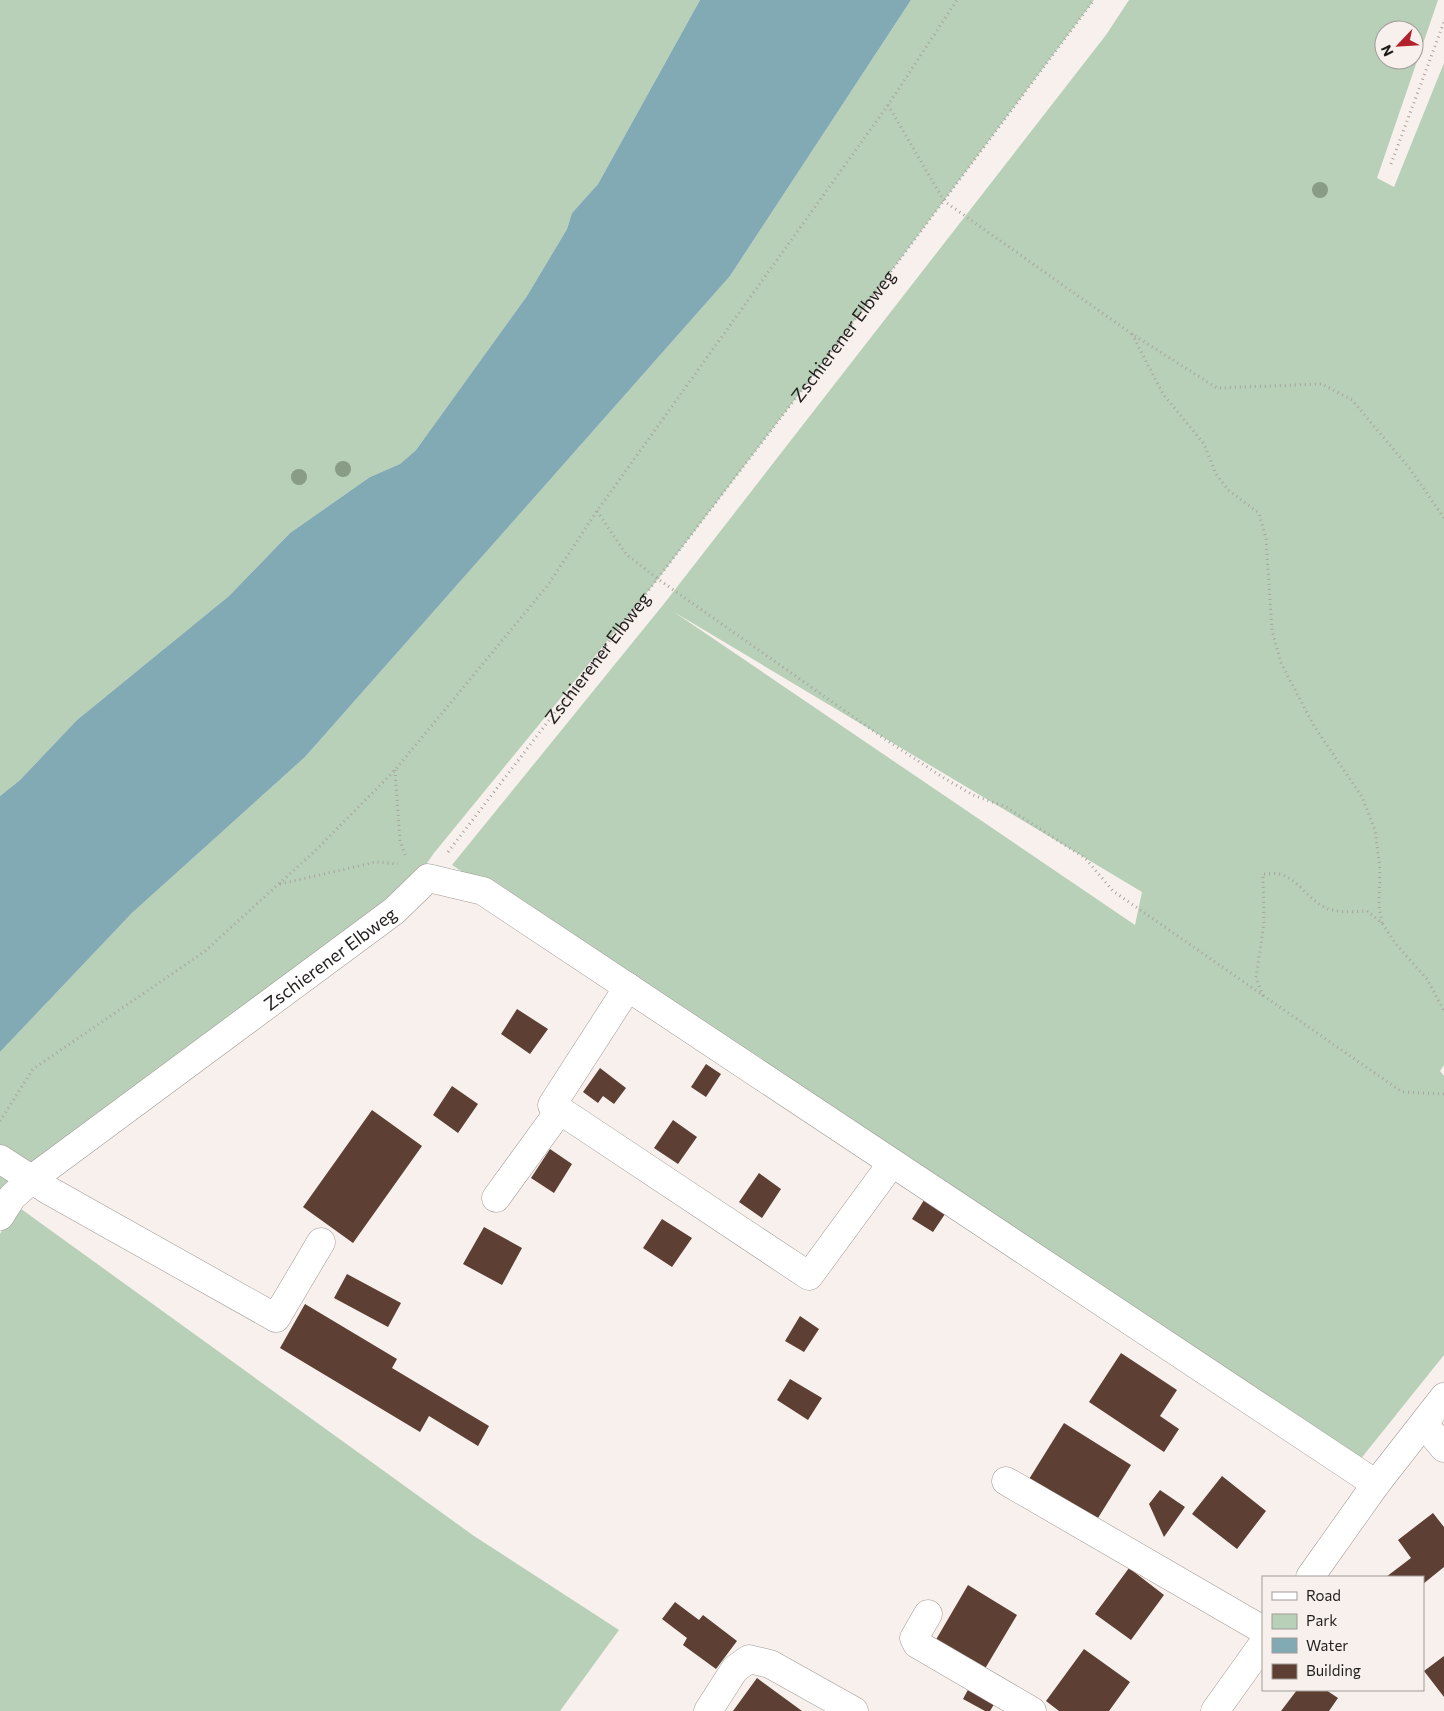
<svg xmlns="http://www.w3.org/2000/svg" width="1444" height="1711" font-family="Commissioner,sans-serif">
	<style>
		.green { fill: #b7d0b7; fill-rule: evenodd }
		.water { fill: #81aab4 }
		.building { fill: #5d3f33 }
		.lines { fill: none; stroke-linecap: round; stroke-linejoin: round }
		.minor-casing { stroke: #a19a97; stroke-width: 29 }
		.path { stroke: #a9a3a1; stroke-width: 3; stroke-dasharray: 1 4; stroke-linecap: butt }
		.minor { stroke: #fff; stroke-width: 28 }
		.tree { fill: #899c85 }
		.labels { text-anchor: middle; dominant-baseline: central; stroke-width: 5; stroke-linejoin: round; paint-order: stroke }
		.street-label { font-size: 18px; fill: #201d1c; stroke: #f7f0ec }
	</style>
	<rect width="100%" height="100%" fill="#f7f0ec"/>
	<path class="green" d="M0,0H700L598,184L572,213L567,229L527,296L416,450L400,464L370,477L290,533L229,596L77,720L20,780L0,796Z
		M911,0H1094L812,377L658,579L434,853L394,911L0,1208V1052L132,913L305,757L730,276Z
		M1129,0H1438L1377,178L1394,187L1444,63V1065L1440,1071L1444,1076V1355L1359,1461L452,865L663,605L1106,35ZM1384,30H1414V60H1384ZM674,612L1142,892L1135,925Z
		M17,1206L474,1536L619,1630L560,1711H0V1234Z"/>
	<path class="water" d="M700,0H911L730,276L305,757L132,913L0,1052V796L20,780L77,720L229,596L290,533L370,477L400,464L416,450L527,296L567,229L572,213L598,184Z"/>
	<path class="building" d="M517,1009L548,1029L530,1054L501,1034Z
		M706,1064L721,1074L706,1097L691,1087Z
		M600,1068L626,1088L614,1104L603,1096L598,1103L583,1092Z
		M452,1086L478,1104L458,1133L433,1115Z
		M372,1110L422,1146L353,1243L303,1207Z
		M673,1120L697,1137L678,1164L654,1148Z
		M550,1149L572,1164L554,1193L531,1178Z
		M759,1173L781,1189L762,1218L739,1202Z
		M926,1197L947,1211L933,1232L912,1219Z
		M662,1219L692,1238L672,1267L643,1248Z
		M484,1227L522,1248L502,1285L463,1264Z
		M347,1274L401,1303L388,1327L334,1298Z
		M305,1304L397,1359L392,1368L489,1426L478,1446L429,1416L420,1432L280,1348Z
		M800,1316L819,1329L804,1352L785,1341Z
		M1121,1353L1177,1390L1160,1416L1179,1429L1164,1452L1089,1402Z
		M790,1379L822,1398L808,1420L777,1400Z
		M1064,1423L1131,1465L1093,1526L1026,1484Z
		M1222,1476L1266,1511L1237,1549L1192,1514Z
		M1160,1490L1185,1507L1164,1537L1149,1504Z
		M1433,1513L1444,1527V1567L1423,1584V1577H1386L1411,1558L1398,1540Z
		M1129,1568L1164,1595L1131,1640L1095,1614Z
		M968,1585L1017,1615L983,1672L934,1643Z
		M675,1602L699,1620L703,1615L737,1641L716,1669L683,1645L687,1638L662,1619Z
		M1084,1649L1130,1682L1109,1711H1059L1046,1701Z
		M1444,1656V1697L1424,1671Z
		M757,1678L802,1711H733Z
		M970,1686L996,1701L990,1711H985L963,1699Z
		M1297,1690H1326L1338,1698L1329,1711H1281Z"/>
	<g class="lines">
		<g class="minor-casing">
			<g id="minor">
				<path d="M628,987L552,1105L809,1276L892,1163"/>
				<path d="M0,1159L48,1190L276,1318L321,1242"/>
				<path d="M496,1198L560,1110"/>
				<path id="s2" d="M0,1216L12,1197L32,1179L394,911L428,878L483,891L1376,1484"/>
				<path d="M1424,1424L1444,1448"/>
				<path d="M1006,1481L1263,1630"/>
				<path d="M1310,1577L1376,1484L1444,1397"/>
				<path d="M928,1614L914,1638L917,1644L1032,1711"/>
				<path d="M708,1711L735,1669L749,1659L770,1664L854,1711"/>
				<path d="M1215,1711L1263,1644"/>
			</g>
		</g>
		<g class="path">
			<path d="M888,105L944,201L1132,334L1217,388L1322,384L1352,400L1410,469L1444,518"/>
			<path d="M1391,164L1444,22"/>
			<path d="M1132,334L1163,394L1204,444L1216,474L1228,490L1259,513L1266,539L1272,630L1281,663L1314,726L1362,797L1375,830L1380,869L1379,905L1382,923"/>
			<path d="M597,511L626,554L658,579L882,737L944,778L973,795L1006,807L1085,858L1113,891L1402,1092L1444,1094"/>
			<path d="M395,770L400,841L406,857"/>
			<path id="s1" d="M448,852L812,377L1094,0"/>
			<path d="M280,884L376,862L398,864"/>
			<path d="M1263,996L1256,978L1264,923L1263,874C1268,874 1274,873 1279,874C1297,878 1308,899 1324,907C1334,913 1355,912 1367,911L1382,923L1396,944L1427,979L1444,1011"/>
			<path d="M0,1121L33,1069L204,952L315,851L395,770L548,585L597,511L888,105L957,0"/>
		</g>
		<use href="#minor" class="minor"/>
	</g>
	<g class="tree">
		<circle cx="1320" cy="190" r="8"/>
		<circle cx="343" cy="469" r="8"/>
		<circle cx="299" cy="477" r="8"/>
	</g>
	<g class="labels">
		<g class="street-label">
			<text stroke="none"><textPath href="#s1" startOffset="650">Zschierener Elbweg</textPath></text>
			<text stroke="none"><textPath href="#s1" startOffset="245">Zschierener Elbweg</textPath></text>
			<text stroke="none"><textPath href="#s2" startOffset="420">Zschierener Elbweg</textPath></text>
		</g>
	</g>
	<rect x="1262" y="1576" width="162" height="115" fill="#f7f0ec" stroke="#a19c99"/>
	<rect x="1272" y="1592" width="25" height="8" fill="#ffffff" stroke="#a19c99"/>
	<text x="1306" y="1601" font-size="15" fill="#201d1c">Road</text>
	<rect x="1272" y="1614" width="25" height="15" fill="#b7d0b7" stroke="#a19c99"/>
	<text x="1306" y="1626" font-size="15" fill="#201d1c">Park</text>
	<rect x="1272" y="1638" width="25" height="15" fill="#81aab4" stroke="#a19c99"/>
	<text x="1306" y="1651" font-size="15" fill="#201d1c">Water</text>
	<rect x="1272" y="1664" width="25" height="15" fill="#5d3f33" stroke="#a19c99"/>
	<text x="1306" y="1676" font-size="15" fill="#201d1c">Building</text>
	<g transform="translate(1399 45) rotate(245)"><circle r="24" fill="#f7f0ec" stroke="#a19c99"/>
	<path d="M0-4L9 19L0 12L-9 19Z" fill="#b3212d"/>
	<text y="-8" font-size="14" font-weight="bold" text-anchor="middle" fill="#201d1c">N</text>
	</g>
</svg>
